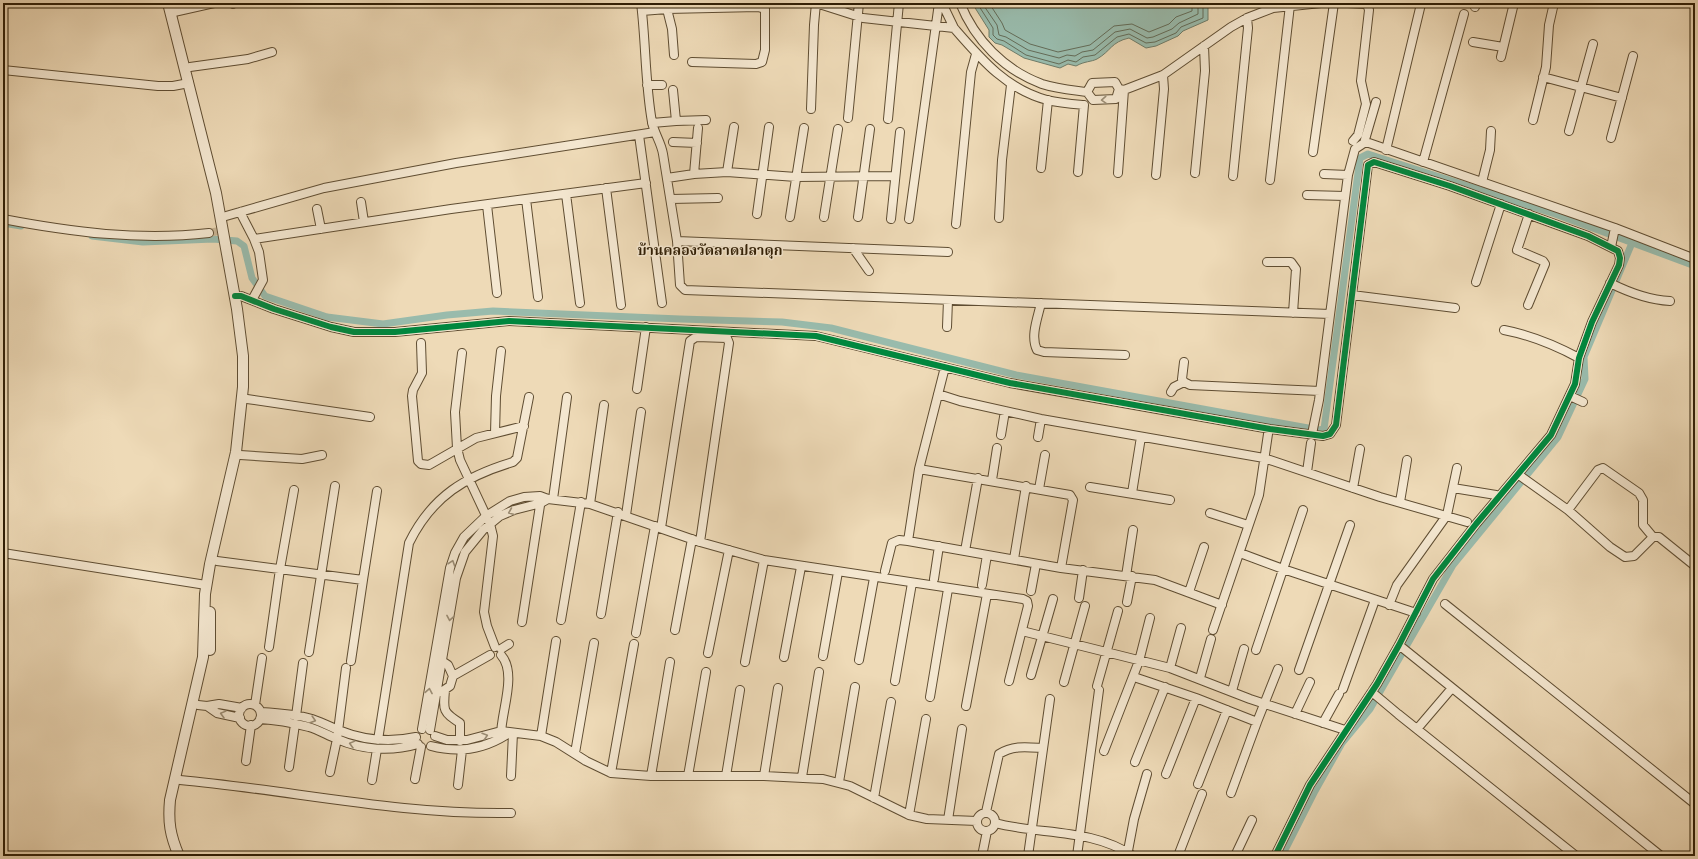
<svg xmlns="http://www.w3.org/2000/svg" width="1698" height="859" font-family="'IM FELL French Canon','Noto Serif Thai',serif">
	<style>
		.water { fill: #99bbac; stroke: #6f7c69 }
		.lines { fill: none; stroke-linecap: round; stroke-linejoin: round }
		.shore { stroke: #646c58; stroke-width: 1 }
		.canal { stroke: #99bbac; stroke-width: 7 }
		.minor-tunnel { stroke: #c8b493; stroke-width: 8; stroke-dasharray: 8 4; stroke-linecap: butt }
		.minor-casing { stroke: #5f4d32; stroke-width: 10 }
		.tertiary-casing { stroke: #5f4d32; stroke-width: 12 }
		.minor { stroke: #f4e7d0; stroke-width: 8 }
		.tertiary { stroke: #f4e7d0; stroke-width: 10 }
		.cycleway-casing { stroke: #f4e7d0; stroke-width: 8 }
		.cycleway { stroke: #00873e; stroke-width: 6 }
		.oneway { stroke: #9b8d75 }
		.labels { text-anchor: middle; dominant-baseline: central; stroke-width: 3; stroke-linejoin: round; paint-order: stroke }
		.quarter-label { font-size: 14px; font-weight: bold; fill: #2f1e05; stroke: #f4e7d0 }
	</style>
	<rect width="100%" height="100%" fill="#eedab7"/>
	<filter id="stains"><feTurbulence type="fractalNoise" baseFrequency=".005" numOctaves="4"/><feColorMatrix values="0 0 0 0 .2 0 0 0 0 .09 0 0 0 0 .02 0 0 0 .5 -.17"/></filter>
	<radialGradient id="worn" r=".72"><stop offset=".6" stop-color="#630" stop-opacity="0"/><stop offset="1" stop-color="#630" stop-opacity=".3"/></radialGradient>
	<path class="water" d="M972,3H1207L1208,6V20L1183,31L1178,36L1156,46L1146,48L1129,38C1111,42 1111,51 1097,59C1091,62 1085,61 1076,66L1068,64L1060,68L1024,58L1002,45L995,43L989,37V30Z"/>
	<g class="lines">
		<path class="shore" d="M977,3L993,28V35L997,39L1004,41L1026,55L1059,64L1068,60L1076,62L1083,57L1095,55L1117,37L1129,34L1146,43L1155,42L1176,33L1181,27L1203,18V3
			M982,3L997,25L999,35L1006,37L1028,50L1059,58L1067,55L1075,56L1082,52L1093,50L1115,32L1130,29L1147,38L1153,37L1172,29L1179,23L1198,14V3
			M989,3L1002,23L1005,30L1030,44L1058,52L1090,45L1114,26L1132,24L1149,32L1169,24L1176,17L1192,11V3"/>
		<path class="canal" d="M3,223L21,226
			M92,236L143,242L213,239L237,241L244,246L252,278L265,296L327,317L383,324L447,315L493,311L680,319L782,322L831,328L1016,375L1319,430L1324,429L1360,158L1368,154L1555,214L1695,266
			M1282,856L1315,791L1342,743L1370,709L1453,565L1558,437L1585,379L1584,357L1632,243"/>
		<path class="minor-tunnel" d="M209,233L223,230"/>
		<g class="minor-casing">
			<path id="minor" d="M232,3L233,4
				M641,3C646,43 645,83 652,122C654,133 661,142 663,154L677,241L680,285L685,290L1330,314
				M816,3L863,18L954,28C981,59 1006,89 1047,100C1059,103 1072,104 1084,105L1078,172
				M942,3L954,28
				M960,3C975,40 1004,70 1042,84C1057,89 1072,90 1087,92L1093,100L1116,99L1119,89L1115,82L1092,83L1087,92
				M1348,3L1367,4L1369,10L1361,81L1366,104L1358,135L1353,141
				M1475,7L1476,3
				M667,9L758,7L765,9V50L762,62L756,64L692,62
				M642,11L667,9L672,29L674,55
				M174,12L214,3
				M1473,42L1503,47
				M1501,57L1514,3
				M190,67L248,59L272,52
				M3,70L158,86H173L189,83
				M1543,77L1622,98
				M647,85H662
				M1119,89L1124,90L1163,75L1231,27L1247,18L1273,8L1321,3
				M811,109L814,25L816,3
				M848,118L859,3
				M888,119L899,3
				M1533,120L1546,67L1549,25L1554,3
				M676,121L706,120
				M652,123L676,121L673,90
				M1569,131L1593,44
				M639,135L662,303
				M1611,138L1633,56
				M673,142L697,143
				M1364,143L1376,102
				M1386,150L1421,4
				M1313,152L1334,3
				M1423,162L1464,14
				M1041,168L1048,100
				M727,172L734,127
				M1118,173L1124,90
				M1195,173L1205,71L1204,46
				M694,174L698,128
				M1324,174L1348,175
				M1156,175L1164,89L1163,75
				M1233,176L1248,28L1247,18
				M667,178L694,174L727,172L796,177L895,176
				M1270,180L1290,5
				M1482,182L1490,150L1491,131
				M606,188L621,305
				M566,194L580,303
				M1307,195L1345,196
				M526,199L538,297
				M671,199L718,198
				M361,202L364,222
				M487,205L497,293
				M317,209L321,229
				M240,212L254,239
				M757,214L769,127
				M226,216L324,188L456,163L655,132
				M790,217L804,128
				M824,217L838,129
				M858,217L870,129
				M999,218L1002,160L1011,85
				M3,219C71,232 140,241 209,233
				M891,219L900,132
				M909,219L939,3
				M956,224L971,72L976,54
				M677,241L948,252
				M1611,247L1615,228
				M853,248L869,271
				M1267,262H1291L1296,269L1293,313
				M1476,282L1501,204
				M1610,283C1628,292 1650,300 1670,301
				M1352,295L1455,308
				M241,296L274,309L331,327L354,332H395L509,321L816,336L1010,383L1270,429L1323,436L1330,434L1336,425L1368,165L1374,162L1450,186L1588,236L1618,251L1620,258L1619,265L1592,322L1579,358L1575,384L1551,435L1476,524L1433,579L1399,645L1377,684L1310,785L1275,856
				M252,300L263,280L259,252L254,239L451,209L646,183
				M1041,303C1038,317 1030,336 1037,350L1044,352L1125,355
				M1528,305L1545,264L1543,261L1517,250L1529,214
				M947,327L948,300
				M1504,330C1530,335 1555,345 1579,358
				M421,343L422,373L413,390L412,396L418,461L421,464L429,465L476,438L524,426
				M462,353L455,412L457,448L460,460L490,524L493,536L484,612L487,626L495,647
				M1184,362L1182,379L1184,382L1190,385L1320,391
				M637,389L646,327
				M1171,392L1174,387L1184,382
				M938,394L960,401L1041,419L1264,458L1380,497L1467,522
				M1570,396L1583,402
				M247,399L370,417
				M495,433L496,396L501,351
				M1312,434L1319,400L1348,175L1355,149L1364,143H1369L1615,228L1695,259
				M1001,435L1005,411
				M1038,437L1041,419
				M240,455L302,459L322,455
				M919,469L1070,495L1073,500L1061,568
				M1307,472L1311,443
				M1519,475L1568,510L1610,547L1625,557L1634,556L1653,537H1659L1695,566
				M992,480L997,448
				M1090,487L1170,500
				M1353,488L1360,449
				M1453,488L1496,495
				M1039,489L1045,455
				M1132,493L1141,437
				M553,499L567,397
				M1400,502L1407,460
				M590,504L604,405
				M1568,510L1598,470L1603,468L1639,493L1643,500V525L1653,537
				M1210,513L1248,525
				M626,515L641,412
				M661,528L690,341L696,337L727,338L729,343L700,542
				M908,541L919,469L945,367
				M965,551L978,478
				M3,553L206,585
				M1240,553L1283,569L1416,613
				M1014,559L1026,486
				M217,561L363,580L351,661
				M885,571L892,543L899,540L908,541L1061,568L1155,580L1222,605
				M1126,576L1133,530
				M934,579L939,546
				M363,580L377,491
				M982,585L987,555
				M1031,591L1036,564
				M1189,592L1204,547
				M1079,598L1083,570
				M1127,602L1132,576
				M1445,604L1695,804
				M1389,605L1397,585L1447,515L1457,468
				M601,614L618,512
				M561,620L581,502
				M522,622L541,499
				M675,630L692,539
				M1213,630L1259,495L1268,434
				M1026,632L1170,668L1250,699L1345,730
				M636,633L655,526
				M1399,645L1661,856
				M269,647L280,569L294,490
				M501,649L509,644
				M1256,650L1303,510
				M309,652L335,486
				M708,653L729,550
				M823,656L838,572
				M784,657L801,567
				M859,660L874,578
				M745,662L764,560
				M1170,668L1181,628
				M1299,670L1350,525
				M1031,675L1053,599
				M453,676L490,655
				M1134,677L1196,698L1257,722L1278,669
				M1200,678L1211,639
				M895,681L912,583
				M1064,682L1085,606
				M1097,686L1118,611
				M1343,689L1375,600
				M445,690C443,711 443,712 460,723V741
				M1373,690V693L1398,714L1576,856
				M1232,691L1244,649
				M441,692L450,686L453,676L448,665L442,661
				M930,697L948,589
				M239 715a11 11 0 1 1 22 0a11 11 0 1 1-22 0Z
				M198,705L207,706L217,713L240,718
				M255,705L262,658
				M207,706L219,704L242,708
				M966,706L987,594
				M261,712C278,713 295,714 312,719C321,722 329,726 338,730C363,740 389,743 416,737
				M1295,714L1310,682
				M296,716L303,663
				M260,719C277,720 293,723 309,727C319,730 327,735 337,739C362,750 391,752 418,744
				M1323,723L1339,694
				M422,729L450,568L455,553L464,537L486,516L510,501L524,497L540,496L548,499L590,504L700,542L764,560L1023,599L1027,601L1028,606L1009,681
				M1417,729L1452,688
				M430,730L456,578L465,552L483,530L500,516L514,510L541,503L548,499
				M435,736L447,740H467L501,731L541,736L556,742L586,761L611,773L651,776H764L823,779L850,786L909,815L927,819L977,821
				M541,736L556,641
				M501,737C500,714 518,674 501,655
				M378,740L409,543C432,496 466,476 513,462L517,458L529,397
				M431,746C457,753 482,750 506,735
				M1104,751L1139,661L1150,618
				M575,753L594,643
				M246,761L251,725
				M1135,762L1165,687
				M289,767L295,724
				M330,772L337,739L346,668
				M611,773L634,644
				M1166,774L1196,698
				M511,776L513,733
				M651,776L670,662
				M688,776L706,672
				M726,776L740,690
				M764,776L778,688
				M802,777L819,672
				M415,779L421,747
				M180,780C290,790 400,815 511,813
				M372,780L377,749
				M839,782L855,687
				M1198,784L1227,710
				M458,785L462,750
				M1231,793L1257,722
				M874,798L891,702
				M986,812L999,754C1013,745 1027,747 1042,748
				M977 822a9 9 0 1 1 18 0a9 9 0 1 1-18 0Z
				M909,815L926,719
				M948,820L962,729
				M995,823C1040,835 1092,828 1133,856
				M982,856L987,831
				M1028,856L1050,699
				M1077,856L1099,690
				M1127,856L1134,819L1147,774
				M1178,856L1202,794
				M1235,856L1252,820"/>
		</g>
		<g class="tertiary-casing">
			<path id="tertiary" d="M168,3L216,193L237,309L243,356V387L236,452L210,564L205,594L203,657L170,800C168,822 170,835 179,856
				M210,650V612"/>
		</g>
		<use href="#minor" class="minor"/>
		<use href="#tertiary" class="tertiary"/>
		<g class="cycleway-casing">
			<path id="cycleway" d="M235,296H241L274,309L331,327L354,332H395L509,321L816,336L1010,383L1270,429L1323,436L1330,434L1336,425L1368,165L1374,162L1450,186L1588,236L1618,251L1620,258L1619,265L1592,322L1579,358L1575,384L1551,435L1476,524L1433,579L1399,645L1377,684L1310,785L1275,856"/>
		</g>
		<use href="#cycleway" class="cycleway"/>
	</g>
	<defs><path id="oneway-chevron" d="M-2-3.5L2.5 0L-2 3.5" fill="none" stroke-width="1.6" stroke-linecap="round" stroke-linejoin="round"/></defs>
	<g class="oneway">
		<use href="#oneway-chevron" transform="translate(1104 100) rotate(176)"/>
		<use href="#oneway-chevron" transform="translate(511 512) rotate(157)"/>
		<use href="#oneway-chevron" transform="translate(452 563) rotate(-71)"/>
		<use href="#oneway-chevron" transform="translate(450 618) rotate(100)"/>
		<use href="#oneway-chevron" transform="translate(429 691) rotate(-80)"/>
		<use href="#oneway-chevron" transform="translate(223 714) rotate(-165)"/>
		<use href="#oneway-chevron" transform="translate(313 720) rotate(17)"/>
		<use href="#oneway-chevron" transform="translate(485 736) rotate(-17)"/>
		<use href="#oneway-chevron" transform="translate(352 744) rotate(-165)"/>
	</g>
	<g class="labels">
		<g class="quarter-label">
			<text x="710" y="250">บ้านคลองวัดลาดปลาดุก</text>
		</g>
	</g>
	<rect width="1698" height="859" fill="none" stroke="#eedab7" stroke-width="16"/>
	<rect x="4" y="4" width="1690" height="851" fill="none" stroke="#2f1e05" stroke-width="2"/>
	<rect x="8" y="8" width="1682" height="843" fill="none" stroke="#2f1e05"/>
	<rect width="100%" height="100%" filter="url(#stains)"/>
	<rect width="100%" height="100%" fill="url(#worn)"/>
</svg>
